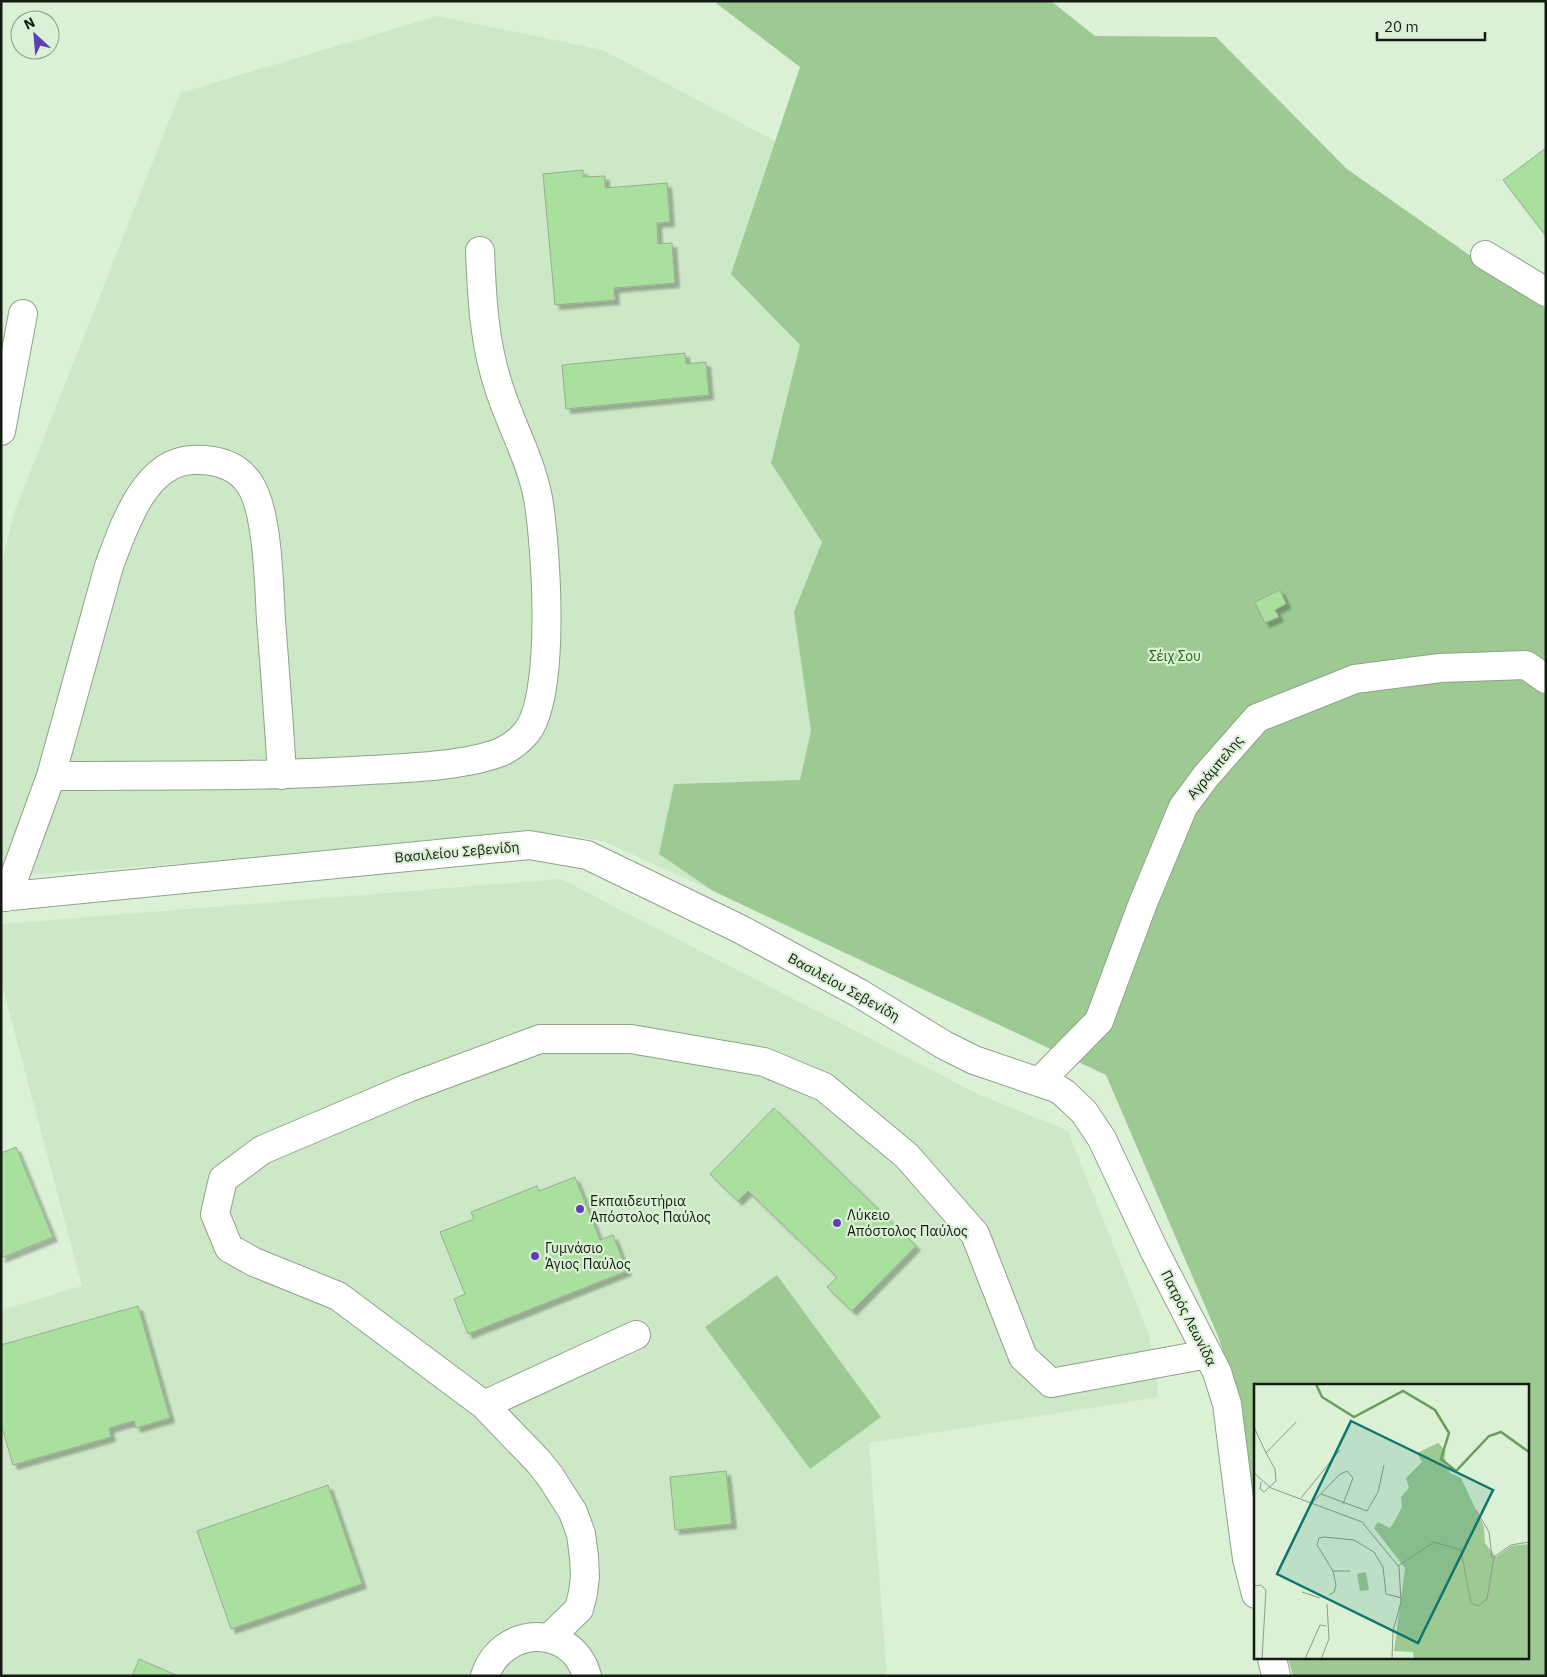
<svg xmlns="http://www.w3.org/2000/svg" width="1547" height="1677" font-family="'IBM Plex Sans',sans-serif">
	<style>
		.built { fill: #cde8c7 }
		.green { fill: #9dc993 }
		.building { fill: #aae09d; stroke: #98ad93; filter: url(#shadow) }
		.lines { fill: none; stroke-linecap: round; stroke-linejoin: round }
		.minor-casing { stroke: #8ea38a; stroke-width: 30 }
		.minor { stroke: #fff; stroke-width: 28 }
		.poi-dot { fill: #5e3fb7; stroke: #dbf1d6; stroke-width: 2 }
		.labels { text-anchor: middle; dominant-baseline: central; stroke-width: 4.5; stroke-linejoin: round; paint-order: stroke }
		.park-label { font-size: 14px; fill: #24680e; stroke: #dbf1d6 }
		.street-label { font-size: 14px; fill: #141b12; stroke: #dbf1d6 }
		.poi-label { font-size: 14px; fill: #141b12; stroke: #dbf1d6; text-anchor: start }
		.inset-river { fill: none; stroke: #6a9d5d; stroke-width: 2.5 }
		.inset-road { fill: none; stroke: #8b9b88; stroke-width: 1 }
		.view { fill: #0f766e; fill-opacity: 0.15; stroke: #0f766e; stroke-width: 2.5 }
		.inset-edge { fill: none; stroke: #141b12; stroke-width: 2.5 }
	</style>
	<defs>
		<filter id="shadow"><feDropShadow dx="4.5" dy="4.5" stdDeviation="1" flood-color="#0004"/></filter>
	</defs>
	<rect width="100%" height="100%" fill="#dbf1d6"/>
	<path class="built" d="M437,16L603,50L775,141L863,642L832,794L713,891L605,842L565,834L436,839L228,860L1,877V566L14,513L180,93Z
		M561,879L978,1094L1068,1131L1149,1334L1159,1397L869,1443L887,1676H1V1310L82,1286L1,981V924Z"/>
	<path class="green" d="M717,1H1051L1095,36L1216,37L1347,169L1546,309V1676H1293L1288,1658H1528V1386H1256V1518C1244,1457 1239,1395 1218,1336L1106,1075L713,891L659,854L674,784L800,780L811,731L794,612L822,542L771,463L800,345L731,274L800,67L716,3Z
		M777,1275L881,1417L810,1469L705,1327Z"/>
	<path class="building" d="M1546,148V236L1503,180Z
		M583,170V177L605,176V188L667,183L670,222L657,223L658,244L672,243L675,283L614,288L615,300L555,305L543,174Z
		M685,353L686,364L706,362L709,395L566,409L562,365Z
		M1280,590L1286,604L1275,610L1279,617L1265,623L1255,602Z
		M774,1108L916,1246L852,1311L827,1287L837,1277L748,1191L738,1201L710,1174Z
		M16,1147L53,1237L1,1258V1153Z
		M575,1177L600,1240L613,1235L627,1271L468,1334L454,1299L465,1294L440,1232L474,1219L471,1212L537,1186L539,1191Z
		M138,1306L170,1418L136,1428L134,1421L109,1428L111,1437L13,1465L3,1431L1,1432V1345Z
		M726,1471L732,1524L675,1530L670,1477Z
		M328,1485L362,1584L231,1629L197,1531Z
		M139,1659L178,1676H132Z"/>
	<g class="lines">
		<g class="minor-casing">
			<path id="minor" d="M1485,255L1546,292
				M1,431L23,314
				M51,776C158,775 264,777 370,770C409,768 465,766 501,752C510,748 519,741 525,734C557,700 546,545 538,498C531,461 512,427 500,391C484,344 482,300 480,251
				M1,897L529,845L587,855L738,928L859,993L944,1045L974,1060L1056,1088L1064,1093L1084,1112L1102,1139L1154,1250L1217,1372L1227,1404L1242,1522L1247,1559L1256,1594
				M7,897L51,776L109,566C123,529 144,462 192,460C214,459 236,464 249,483C268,509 269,586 271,620C275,671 279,723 282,775
				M1039,1082L1099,1021L1143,903L1183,807L1206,776L1257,718L1355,679L1440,668L1526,665L1546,679
				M484,1405L636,1335
				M549,1638L579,1609L583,1593L585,1576L584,1557L581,1534L573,1512L550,1476L538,1461L484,1405L338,1296L254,1262L229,1248L215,1214L223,1179L262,1150L408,1088L540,1039H631L764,1062L824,1087L907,1156L975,1234L1023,1357L1051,1383L1208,1354
				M1272,1658L1276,1676
				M485,1676C502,1625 572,1623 587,1676"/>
		</g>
		<use href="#minor" class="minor"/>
	</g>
	<g class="poi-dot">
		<circle cx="580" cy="1209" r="5"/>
		<circle cx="837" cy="1223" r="5"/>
		<circle cx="535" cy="1256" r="5"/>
	</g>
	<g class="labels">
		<g class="park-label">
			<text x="1175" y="656">Σέιχ Σου</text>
		</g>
		<g class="street-label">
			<text transform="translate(1215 767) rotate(-50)">Αγράμπελης</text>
			<text transform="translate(457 852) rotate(-5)">Βασιλείου Σεβενίδη</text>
			<text transform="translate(844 987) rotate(29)">Βασιλείου Σεβενίδη</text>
			<text transform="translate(1189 1318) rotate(63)">Πατρός Λεωνίδα</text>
		</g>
		<g class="poi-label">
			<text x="590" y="1201">Εκπαιδευτήρια<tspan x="590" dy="16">Απόστολος Παύλος</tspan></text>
			<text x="847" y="1215">Λύκειο<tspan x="847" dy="16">Απόστολος Παύλος</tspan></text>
			<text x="545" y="1248">Γυμνάσιο<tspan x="545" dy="16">Άγιος Παύλος</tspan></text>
		</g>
	</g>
	<g transform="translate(1254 1384)">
		<rect width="275" height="275" fill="#dbf1d6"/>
		<path d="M184,59L191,66V79L196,89L207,94L230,143L231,159L242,173L257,162L275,160V275H160L159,268L140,267L151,184L120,144L124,138L136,144L139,140L148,123L147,113L155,104L152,94L168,78L163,69ZM112,188L115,206L106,207L103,190Z" fill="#9dc993"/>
		<path class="inset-river" d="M62,0L68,13L100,33L149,7L181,26L195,49L187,75L202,87L235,52L247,48L275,68"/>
		<path class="inset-road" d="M0,43L12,69M0,89L17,104L108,138L145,183L147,218L139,247L138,275M7,98L6,105L10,108L22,97L21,85L12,69L42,38M67,110L113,127L124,108L130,81M47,114L86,66M58,119L85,91L93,87L99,94L89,120M222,126L235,148L238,174M144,182L180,158L207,166L217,219L224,222L233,215L240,173L257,161L275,158M79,187H96M0,202L7,201L12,206L8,275M48,208L66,214M75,211L80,208L82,201L79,187L63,161L65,154L70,153L100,156L120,168L129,183L132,210L148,214M51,275L66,241L72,242M67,275L75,255L73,220"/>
		<path class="view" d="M97,37L239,106L164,259L23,190Z"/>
		<rect width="275" height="275" class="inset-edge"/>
	</g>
	<rect width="1547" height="1677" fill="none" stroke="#141b12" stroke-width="5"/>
	<g transform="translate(35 35) rotate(334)"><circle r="24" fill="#dbf1d6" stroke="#8b9b88"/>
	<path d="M0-4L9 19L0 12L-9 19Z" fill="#5e3fb7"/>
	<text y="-8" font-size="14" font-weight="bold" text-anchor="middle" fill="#141b12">N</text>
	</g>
	<path d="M1377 32v8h108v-8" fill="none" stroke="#141b12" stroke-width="2.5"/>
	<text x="1384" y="32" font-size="15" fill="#141b12" stroke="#dbf1d6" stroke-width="4" paint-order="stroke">20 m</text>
</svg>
